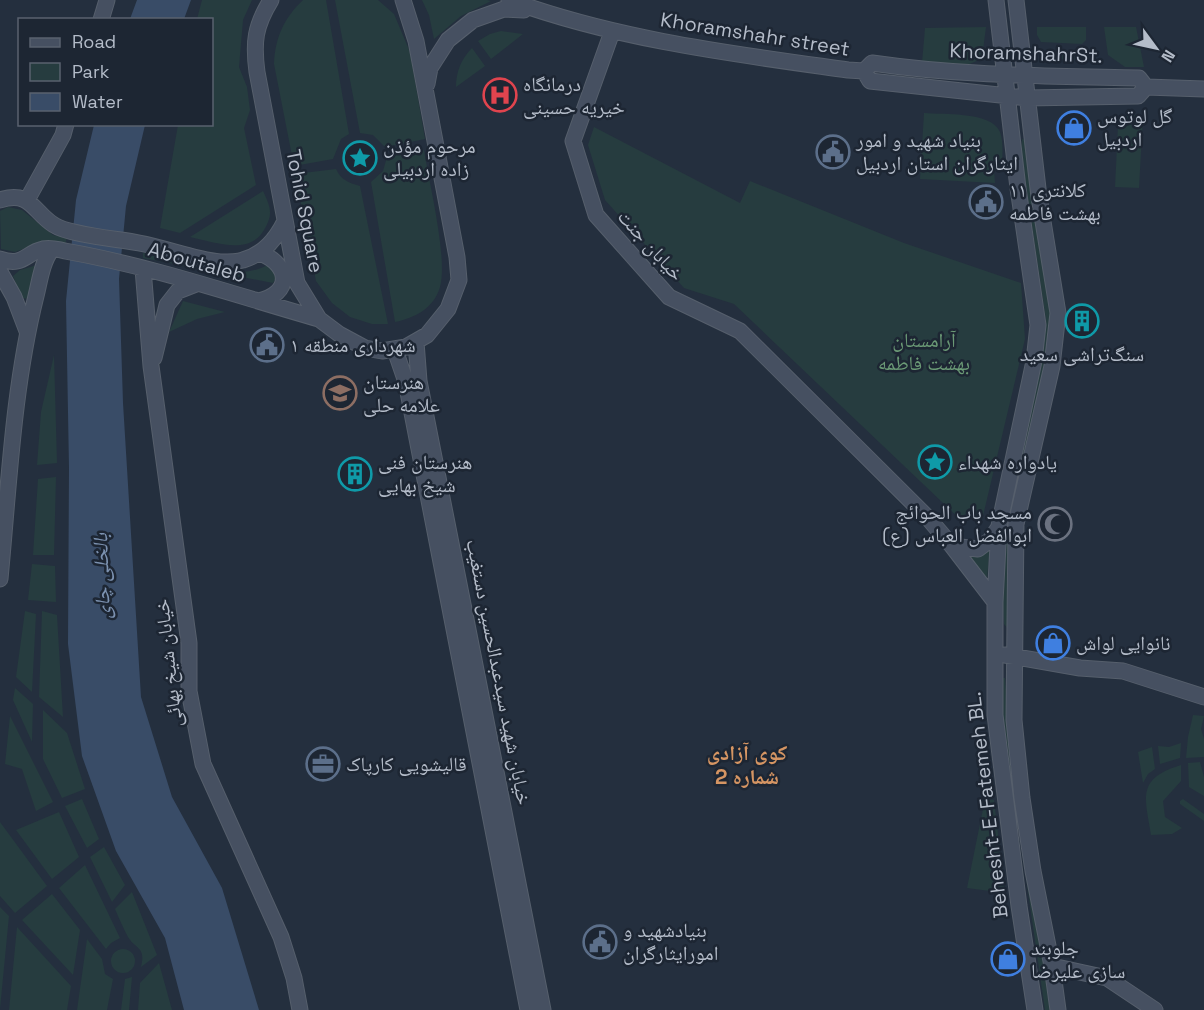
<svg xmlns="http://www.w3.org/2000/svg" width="1204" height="1010" font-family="'Space Grotesk','Noto Naskh Arabic',sans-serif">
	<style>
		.green { fill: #263c3f }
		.water { fill: #394c67 }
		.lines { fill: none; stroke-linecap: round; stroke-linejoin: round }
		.secondary-casing { stroke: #565f6c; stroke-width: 17 }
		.secondary { stroke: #465061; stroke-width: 15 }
		.labels { text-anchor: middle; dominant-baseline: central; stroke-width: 5; stroke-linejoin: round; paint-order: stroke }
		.street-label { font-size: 20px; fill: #b4bcc9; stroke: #1d2633 }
		.poi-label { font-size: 20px; fill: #b4bcc9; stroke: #1d2633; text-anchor: start }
		.park-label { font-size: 20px; fill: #6b9a76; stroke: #1d2633 }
		.water-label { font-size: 21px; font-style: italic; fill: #7c92b1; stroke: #1d2633 }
		.neighbourhood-label { font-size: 21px; font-weight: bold; fill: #d59563; stroke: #1d2633 }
	</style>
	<rect width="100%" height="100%" fill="#242f3e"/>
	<path class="green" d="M202,0H252L243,20L239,67L247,87L250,110L244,128L256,185L180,233L160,228L178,125L212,124V20L197,19Z
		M303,0H326L349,134L341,139L333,159L294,166L274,64C275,38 284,18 303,0Z
		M335,0H378L394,14L410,52L425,139L385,147L373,135L360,133Z
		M422,0H487L491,1L461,16L434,39L429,15Z
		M986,27L982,58C961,71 945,66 922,63L925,28Z
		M1037,27H1086V40L1082,44L1041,42L1037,35Z
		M1104,27H1136L1144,67H1125L1108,55Z
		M501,31L523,34L491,59L478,41L490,34Z
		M472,48L485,66L456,87C456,72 461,59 472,48Z
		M1050,51L1084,52V55C1073,64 1060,61 1050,51Z
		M924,113C944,115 991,111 1000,132C1004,142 1002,159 1002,170H994L995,183L920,179Z
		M1131,115H1143L1139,188L1115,187L1118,126L1122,118Z
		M594,127L740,203L750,181L904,243L1021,283L1025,339L982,520L965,514L963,522L734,304L684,288L605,200L588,145Z
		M1022,139L1025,140L1051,318V344L1021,472L1019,473L1017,472C1028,422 1042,371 1046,320L1021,152Z
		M424,150C429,183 448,258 440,287C434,308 415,318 395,322L371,182L383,171L387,157Z
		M336,169C341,180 349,183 360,186L388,324H372L350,317L332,303L316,281L295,174Z
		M263,191C270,206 274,214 264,230C249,256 214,242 190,237Z
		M8,207L22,210L53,235L67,238L65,244H37L15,252L1,249L0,211Z
		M143,253C182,264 229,284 268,265L274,267L276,278L273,283L143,258Z
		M37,265L29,299L22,298L13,276L20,270Z
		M183,301L225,312L197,319L169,332Z
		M54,355L57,463L37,465L41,412Z
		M56,477L54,555H33L38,479Z
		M1014,489L1018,490L1008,629L1004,624L1001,583L1003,539Z
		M990,549L987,578L967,554C976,557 982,556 990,549Z
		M32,564L55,566L56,602L28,600Z
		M25,611L36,614L32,692L16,677Z
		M42,611L57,615L63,717L39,697Z
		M1003,678H1005L1011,745L1050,1010H1045L1003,718Z
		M15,688L33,704L32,742L13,700Z
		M43,710L67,733L85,789L62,798L43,759Z
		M1193,715L1204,716L1201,729L1204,739V757L1186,758L1188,737Z
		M10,716L53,802L36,811L22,769L5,764Z
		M1181,743L1180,758L1160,764L1158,746L1169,747Z
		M1152,747L1155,769L1148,774L1143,783L1138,752Z
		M1200,762L1204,777V796L1189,787L1188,763Z
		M1181,765V781L1163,801L1165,817L1182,828L1172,834L1151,835C1145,797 1136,779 1181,765Z
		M82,799L99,839L87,848L65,806Z
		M985,799L994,800L1005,893L967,888Z
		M1183,799L1204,814V821L1180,804V801Z
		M59,812L79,857L52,879L16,830Z
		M0,822L47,886L15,913L0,896Z
		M104,847L125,885L112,902L90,857Z
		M85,865L120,938L111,943L106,949L59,888Z
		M132,892L157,955L141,967C146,946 136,950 128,937C123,928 119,918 115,909Z
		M52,894L80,930L73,975L22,920Z
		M0,907L9,916L0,1009Z
		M17,927L71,986L67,1010H9Z
		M87,939L102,959L105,974L113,979L107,1010H77Z
		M111 961a12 12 0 1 1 24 0a12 12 0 1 1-24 0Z
		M159,963L172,1010H138L140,983Z
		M132,977L129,1010H121L125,979Z"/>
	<path class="water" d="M137,0H191L184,19H130Z
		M94,125H145L126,206L119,279L123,403L141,697L172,797L222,888L259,1010H184L165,938L116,851L82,756L68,644L69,468L66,301L76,200Z"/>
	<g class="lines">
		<g class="secondary-casing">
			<path id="secondary" d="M271,0C255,26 253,42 257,72L297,283L319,319L339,334L365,348L382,351L406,347L427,335L448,309L459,280L457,257L416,41L403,0
				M509,0C618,40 734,54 848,70L864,71L872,63C961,76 1050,76 1139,78L1146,87
				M996,0L1018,188L1038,325L1034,361L999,526L995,602V715L1019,906L1035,1010
				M1016,0L1039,197L1058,313L1052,366L1016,524L1014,720L1022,798L1033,871L1052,966L1058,1010
				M101,20L107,0
				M612,32L573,141L596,215L669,297L740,331L928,518L952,546L995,602
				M864,71L870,81L1027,98L1138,96L1146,87
				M427,84L430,68L448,40L473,20L504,9L524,10
				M1146,87L1204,89
				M0,200C31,190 33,212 54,225C69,235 119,239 139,243C166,248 193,259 220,262C227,262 237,262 243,260C264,254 276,239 285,221
				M27,200L63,135L66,124
				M0,259C24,267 25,253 43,249C49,248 59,249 65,251C151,266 235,295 319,319
				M143,269L151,366L189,643V691L203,764L281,937L294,978L300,1010
				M0,272L14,297L27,331
				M258,301C292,294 291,265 260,253
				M416,342L419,381L543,1010
				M395,350L406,382L528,1010
				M154,358L167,305L178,291L196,284
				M952,546L978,549L990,540L999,527
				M0,579C9,485 13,388 36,296C40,280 42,262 52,249
				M1005,655L1080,668L1123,671L1204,697
				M1052,966L1107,978L1155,1010"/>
		</g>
		<use href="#secondary" class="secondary"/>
	</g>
	<defs>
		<g id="hospital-ring" transform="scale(1.725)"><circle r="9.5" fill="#1d2633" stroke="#e0444e" stroke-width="1.5"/><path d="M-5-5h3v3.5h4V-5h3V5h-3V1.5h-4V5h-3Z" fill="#e0444e"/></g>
		<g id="shop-ring" transform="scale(1.725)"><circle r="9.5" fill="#1d2633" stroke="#3f7fe0" stroke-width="1.5"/><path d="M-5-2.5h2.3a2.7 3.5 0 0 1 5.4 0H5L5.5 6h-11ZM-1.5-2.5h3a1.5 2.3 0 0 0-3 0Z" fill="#3f7fe0"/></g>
		<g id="civic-ring" transform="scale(1.725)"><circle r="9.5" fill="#1d2633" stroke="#5c6f8a" stroke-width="1.5"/><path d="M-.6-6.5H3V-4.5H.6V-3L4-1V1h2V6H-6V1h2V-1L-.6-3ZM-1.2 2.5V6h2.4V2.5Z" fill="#5c6f8a"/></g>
		<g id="sight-ring" transform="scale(1.725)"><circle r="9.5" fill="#1d2633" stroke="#0f9aa8" stroke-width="1.5"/><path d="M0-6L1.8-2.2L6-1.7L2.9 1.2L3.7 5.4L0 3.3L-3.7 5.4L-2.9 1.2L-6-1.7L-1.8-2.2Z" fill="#0f9aa8"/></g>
		<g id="building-ring" transform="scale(1.725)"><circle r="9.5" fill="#1d2633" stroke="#0f9aa8" stroke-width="1.5"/><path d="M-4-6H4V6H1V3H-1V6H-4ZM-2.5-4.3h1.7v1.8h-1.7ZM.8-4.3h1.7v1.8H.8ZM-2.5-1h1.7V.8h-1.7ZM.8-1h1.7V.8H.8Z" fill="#0f9aa8"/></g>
		<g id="school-ring" transform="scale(1.725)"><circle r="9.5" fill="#1d2633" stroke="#8d6e63" stroke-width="1.5"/><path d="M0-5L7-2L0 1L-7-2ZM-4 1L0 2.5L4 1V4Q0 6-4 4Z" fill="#8d6e63"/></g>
		<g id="mosque-ring" transform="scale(1.725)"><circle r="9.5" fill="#1d2633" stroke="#6b7280" stroke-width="1.5"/><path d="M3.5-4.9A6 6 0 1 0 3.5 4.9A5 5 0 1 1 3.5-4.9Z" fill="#6b7280"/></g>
		<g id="office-ring" transform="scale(1.725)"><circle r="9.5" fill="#1d2633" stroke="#5c6f8a" stroke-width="1.5"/><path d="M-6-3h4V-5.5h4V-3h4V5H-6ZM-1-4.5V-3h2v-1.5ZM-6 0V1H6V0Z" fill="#5c6f8a"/></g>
	</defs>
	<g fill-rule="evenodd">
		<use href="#hospital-ring" x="500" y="95"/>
		<use href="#shop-ring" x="1074" y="128"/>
		<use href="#civic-ring" x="833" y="152"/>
		<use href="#sight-ring" x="360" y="158"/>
		<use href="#civic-ring" x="986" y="202"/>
		<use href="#building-ring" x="1082" y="321"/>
		<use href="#civic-ring" x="267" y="345"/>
		<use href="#school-ring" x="340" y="393"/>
		<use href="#sight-ring" x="935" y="462"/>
		<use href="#building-ring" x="355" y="474"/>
		<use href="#mosque-ring" x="1055" y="524"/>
		<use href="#shop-ring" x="1053" y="643"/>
		<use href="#office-ring" x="323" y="764"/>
		<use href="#civic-ring" x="600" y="942"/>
		<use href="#shop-ring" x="1008" y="959"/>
	</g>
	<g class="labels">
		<g class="street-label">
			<text transform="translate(755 34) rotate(9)">Khoramshahr street</text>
			<text transform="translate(1026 53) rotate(2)">KhoramshahrSt.</text>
			<text transform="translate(305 211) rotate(79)">Tohid Square</text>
			<text transform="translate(651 245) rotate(48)">خیابان جنت</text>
			<text transform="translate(197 262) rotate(16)">Aboutaleb</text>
			<text transform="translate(168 663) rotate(-96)">خیابان شیخ بهائی</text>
			<text transform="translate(499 672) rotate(79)">خیابان شهید سیدعبدالحسین دستغیب</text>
			<text transform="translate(987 805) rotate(-97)">Behesht-E-Fatemeh BL.</text>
		</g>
		<g class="poi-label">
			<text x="523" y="84">درمانگاه<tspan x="523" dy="23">خیریه حسینی</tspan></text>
			<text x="1097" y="116">گل لوتوس<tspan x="1097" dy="23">اردبیل</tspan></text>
			<text x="856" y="140">بنیاد شهید و امور<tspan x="856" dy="23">ایثارگران استان اردبیل</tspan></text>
			<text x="383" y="146">مرحوم مؤذن<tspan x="383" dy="23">زاده اردبیلی</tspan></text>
			<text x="1009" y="190">کلانتری ۱۱<tspan x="1009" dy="23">بهشت فاطمه</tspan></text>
			<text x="290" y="345">شهرداری منطقه ۱</text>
			<text x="1082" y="354" text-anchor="middle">سنگ‌تراشی سعید</text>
			<text x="363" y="382">هنرستان<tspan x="363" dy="23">علامه حلی</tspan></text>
			<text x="378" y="462">هنرستان فنی<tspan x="378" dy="23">شیخ بهایی</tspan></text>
			<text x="958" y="462">یادواره شهداء</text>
			<text x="1032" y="512" text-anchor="end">مسجد باب الحوائج<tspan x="1032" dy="23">ابوالفضل العباس (ع)</tspan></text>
			<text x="1076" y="643">نانوایی لواش</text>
			<text x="346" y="764">قالیشویی کارپاک</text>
			<text x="623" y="930">بنیادشهید و<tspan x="623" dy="23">امورایثارگران</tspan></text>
			<text x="1031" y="948">جلوبند<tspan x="1031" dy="23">سازی علیرضا</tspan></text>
		</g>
		<g class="park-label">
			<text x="924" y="340">آرامستان<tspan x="924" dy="23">بهشت فاطمه</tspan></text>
		</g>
		<g class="water-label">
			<text transform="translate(101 576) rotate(-92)">بالخلی چای</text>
		</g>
		<g class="neighbourhood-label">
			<text x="747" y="752">کوی آزادی<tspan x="747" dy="24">شماره 2</tspan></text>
		</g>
	</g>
	<rect x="18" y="18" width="195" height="108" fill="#1d2633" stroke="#59626f" stroke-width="1.5"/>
	<rect x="30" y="38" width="30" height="9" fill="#465061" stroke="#59626f" stroke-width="1.5"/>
	<text x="72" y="48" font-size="18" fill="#b4bcc9">Road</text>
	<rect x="30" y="63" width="30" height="18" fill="#263c3f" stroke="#59626f" stroke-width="1.5"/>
	<text x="72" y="78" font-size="18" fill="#b4bcc9">Park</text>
	<rect x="30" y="93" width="30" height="18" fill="#394c67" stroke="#59626f" stroke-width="1.5"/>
	<text x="72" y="108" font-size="18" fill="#b4bcc9">Water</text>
	<g transform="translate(1156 48) rotate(123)" stroke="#1d2633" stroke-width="4.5" paint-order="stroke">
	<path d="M0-4.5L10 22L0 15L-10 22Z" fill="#b4bcc9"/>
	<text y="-9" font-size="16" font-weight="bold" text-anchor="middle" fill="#b4bcc9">N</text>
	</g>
</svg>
